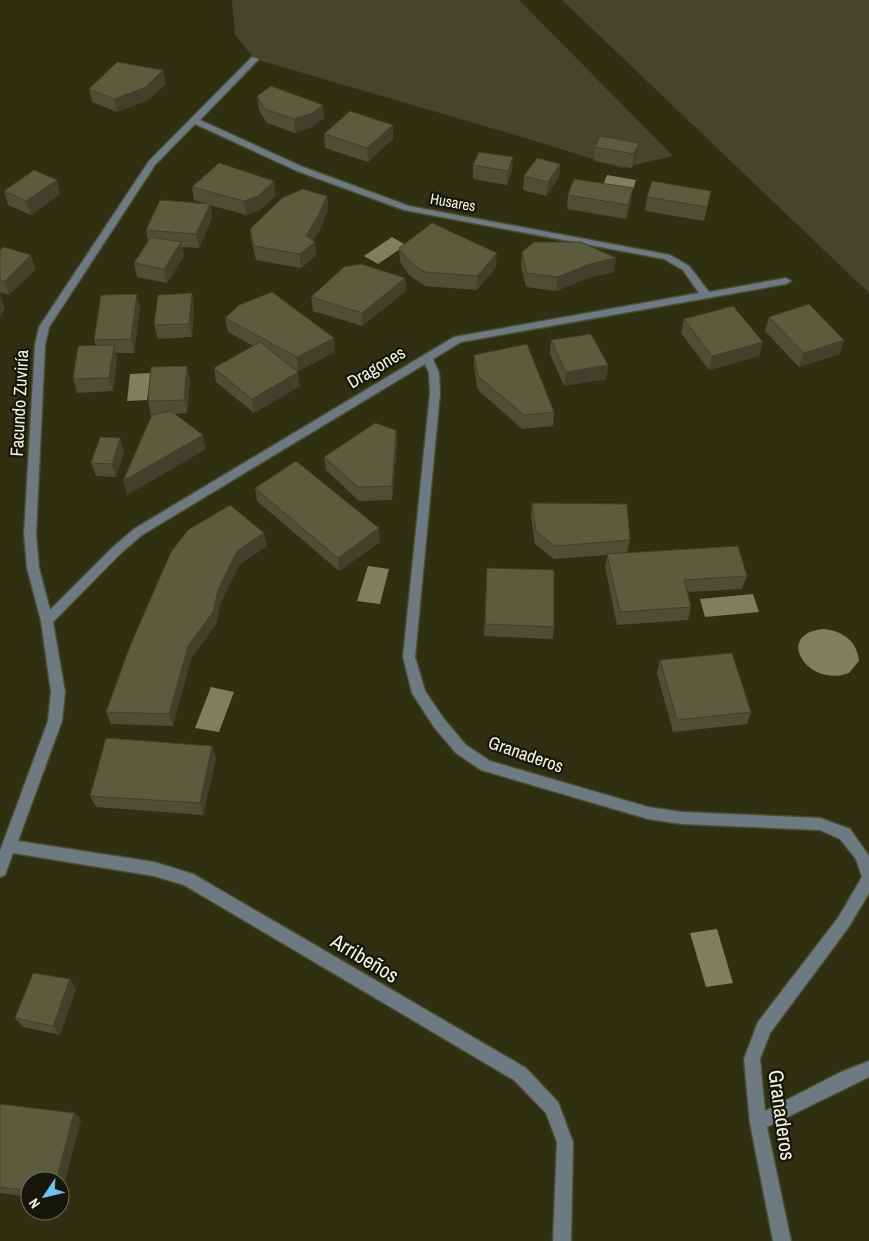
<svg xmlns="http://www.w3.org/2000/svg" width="869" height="1241" font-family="'Archivo Narrow',sans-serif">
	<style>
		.green { fill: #45452d }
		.water { fill: #7e7e61 }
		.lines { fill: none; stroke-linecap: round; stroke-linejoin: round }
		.minor-casing { stroke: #4b4b2f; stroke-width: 3 }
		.minor { fill: #6e7a82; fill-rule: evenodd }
		.wall { fill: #4e4e34 }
		.shaded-wall { fill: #40402b }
		.building { fill: #5b5b3d; stroke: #40402b }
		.labels { text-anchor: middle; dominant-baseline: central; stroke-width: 4.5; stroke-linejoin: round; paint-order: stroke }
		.far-street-label { font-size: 15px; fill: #f4f4e3; stroke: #16160a }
		.street-label { font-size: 18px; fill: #f4f4e3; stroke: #16160a }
		.near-street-label { font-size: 21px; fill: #f4f4e3; stroke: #16160a }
	</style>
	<rect width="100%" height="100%" fill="#2f2f12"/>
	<path class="green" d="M232,0H519L673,156L622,168L522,137L255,59L235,35Z
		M562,0H869V293Z"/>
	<path class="water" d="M607,175L636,180L633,190L603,185Z
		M392,237L406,245L378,264L364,256Z
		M151,373L147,400L127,401L130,374Z
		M368,566L389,569L380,604L357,601Z
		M753,594L759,612L705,617L700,599Z
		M824,629C843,631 857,641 859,661L849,673C807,689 773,633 824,629Z
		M211,687L234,692L219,732L195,728Z
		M717,929L733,983L706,987L690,933Z"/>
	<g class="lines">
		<g class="minor-casing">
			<path id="minor" d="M252,57L259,59L200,120L303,167L409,206L670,255L689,266L709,292L786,278L791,281L786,284L461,342L433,359L439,373L440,393L415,657L425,691L444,719L466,745L490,761L648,807L682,812L820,818L850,829L869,856V893L848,928L770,1033L760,1059L765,1111L841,1072L869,1061V1077L767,1127L791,1241H773L750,1123L744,1059L758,1022L838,918L862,877L856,859L840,839L820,830L682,824L648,819L481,770L456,753L434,727L412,693L403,657L430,393L429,373L425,364L142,535L121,553L53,622L65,692L62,721L18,841L154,862L193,874L526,1068L558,1102L573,1142L571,1241H553L557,1142L546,1113L514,1080L184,885L154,876L13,853L5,875L0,877V851L48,721L51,692L41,621L27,568L24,534L35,345L39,327L149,161ZM195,124L297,171L404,210L664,259L683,270L699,293L454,337L134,529L113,547L50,610L39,568L36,534L45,345L49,327L155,165Z"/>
		</g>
		<use href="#minor" class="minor"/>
	</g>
	<path class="wall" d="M163,70L166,84L148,100L117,112L92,102L89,89Z
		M257,96L323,105L324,118L314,126L295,133L267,123L259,110Z
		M324,134L393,139L368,162L325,148Z
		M639,143L637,156L632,168L594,161L595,147Z
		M513,157L512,171L507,185L473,179V165Z
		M560,164L559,177L546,196L523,190L524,176Z
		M57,180L60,194L31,215L8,205L4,191Z
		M192,187L276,195L260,210L246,215L210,205L212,218L199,248L182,247L184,256L167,283L137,277L134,263L148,241L146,230L207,204L194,200Z
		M711,191L704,221L645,211L647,197Z
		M568,195L631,202L626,219L567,209Z
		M327,196L328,210L321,228L313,241L315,242L316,256L301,268L256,260L252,243L250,229Z
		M399,248L496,267L477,290L425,286L410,276L400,262Z
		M0,250L36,269L9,295L0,292Z
		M522,252L614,272L588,278L556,291L526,287L521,266Z
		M405,278L406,291L362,326L313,311L311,297Z
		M192,293L194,307L192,337L158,339L154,325Z
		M140,308L134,353H116L117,359L113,391L77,393L73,379L96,345L94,340Z
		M769,317L844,340L840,354L799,367L765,331Z
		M225,318L335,352L298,371L293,368L300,386L254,413L216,382L214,368L253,346L228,332Z
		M684,319L759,356L709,370L681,333Z
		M551,340L608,365L606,379L564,386L550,354Z
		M474,355L554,412L553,426L522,429L478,390L474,369Z
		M187,366L190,380L187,413L174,414L206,449L127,495L155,415H151L148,401Z
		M396,430L397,444L392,500L359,501L326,470L324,457Z
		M120,438L124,452L116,477L96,476L91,463Z
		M255,488L380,542L339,571L257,501Z
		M532,503L630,540L627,553L747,576L742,589L688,592L691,607L688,620L617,625L605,567L607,555L554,559L535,544L531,517Z
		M264,533L267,546L240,564L221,602L216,624L191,659L173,726L111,724L106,712Z
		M487,568L554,627L553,639L484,636Z
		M660,660L751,712L747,724L673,732L657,673Z
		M212,746L216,758L203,815L96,807L90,796Z
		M70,979L76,989L60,1035L23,1027L15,1018Z
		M0,1104L74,1113L81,1120L60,1181H30V1197L0,1193Z"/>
	<path class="shaded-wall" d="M163,70L166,84L148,100L117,112L114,99Z
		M323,105L324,118L314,126L295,133L294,119Z
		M393,125V139L368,162L367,148Z
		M639,143L637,156L632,168L634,154Z
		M513,157L512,171L507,185L508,171Z
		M560,164L559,177L546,196L548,182Z
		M57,180L60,194L31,215L26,201Z
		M274,181L276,195L260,210L246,215L244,201Z
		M633,188L631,202L626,219L628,205Z
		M327,196L328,210L321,228L309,247L315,242L316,256L301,268L300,254L306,236Z
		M210,204L212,218L199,248L196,234Z
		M181,242L184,256L167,283L164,269Z
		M497,253L496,267L477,290V276Z
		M31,255L36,269L9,295L5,281Z
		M616,258L614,272L588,278L556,291L557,277L590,264Z
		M405,278L406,291L362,326V313Z
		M192,293L194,307L192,337L189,324Z
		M0,294L5,308L0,318Z
		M137,294L140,308L134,353L131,339Z
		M334,338L335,352L298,371L297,357Z
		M844,340L840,354L799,367L804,353Z
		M763,342L759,356L709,370L712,356Z
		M114,345L117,359L113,391L109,378Z
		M608,365L606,379L564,386L566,372Z
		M187,366L190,380L187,413L184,400Z
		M298,372L300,386L254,413L252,399Z
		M396,430L397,444L392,500V486Z
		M203,435L206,449L127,495L123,481Z
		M120,438L124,452L116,477L112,464Z
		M379,528L380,542L339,571L338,558Z
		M264,533L267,546L240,564L221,602L216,624L191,659L173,726L169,714L188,646L218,590L237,551Z
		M212,746L216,758L203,815L200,803Z
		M70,979L76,989L60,1035L53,1026Z
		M74,1113L81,1120L60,1200V1181H56Z"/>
	<path class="building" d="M117,62L163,70L146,87L114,99L89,89Z
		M271,86L323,105L312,113L294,119L265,109L257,96Z
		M350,111L393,125L367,148L324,134Z
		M600,136L639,143L634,154L595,147Z
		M479,152L513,157L508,171L473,165Z
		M537,158L560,164L548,182L524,176Z
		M219,163L274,181L258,196L244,201L192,187Z
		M34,170L57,180L26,201L4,191Z
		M574,179L633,188L628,205L568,195Z
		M652,181L711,191L707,207L647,197Z
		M303,189L327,196L319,214L306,236L315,242L300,254L254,246L250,229L282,198Z
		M160,200L210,204L196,234L146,230Z
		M432,223L497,253L477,276L425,272L410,262L399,248Z
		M151,237L181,242L164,269L134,263Z
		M534,242H581L616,258L590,264L557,277L527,273L522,252Z
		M4,247L31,255L5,281L0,280V250Z
		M361,264L405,278L362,313L311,297L344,267Z
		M272,292L334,338L297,357L225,318L239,305Z
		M192,293L189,324L154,325L158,295Z
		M137,294L131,339L94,340L101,295Z
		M809,304L844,340L804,353L769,317Z
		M733,306L763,342L712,356L684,319Z
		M591,334L608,365L566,372L551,340Z
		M260,342L298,372L252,399L214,368Z
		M527,344L554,412L524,415L478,376L474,355Z
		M114,345L109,378L73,379L78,346Z
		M187,366L184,400L148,401L151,367Z
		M171,411L203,435L123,481L152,415Z
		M375,423L396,430L392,486L358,487L324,457Z
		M100,437L120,438L112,464L91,463Z
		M296,461L379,528L338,558L255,488Z
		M532,503L627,504L630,540L555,546L536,531Z
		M230,505L264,533L237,551L218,590L213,612L188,646L169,714L106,712L130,646L171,552L188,530Z
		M738,546L747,576L684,580L691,607L620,612L607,554Z
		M487,568L554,570V627L485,624Z
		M732,653L751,712L677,720L660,660Z
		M106,738L212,746L200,803L90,796Z
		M33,973L70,979L53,1026L15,1018Z
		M0,1104L74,1113L56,1181H30V1191L0,1187Z"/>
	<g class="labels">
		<g class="far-street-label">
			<text transform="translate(453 202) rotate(10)">Husares</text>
		</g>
		<g class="street-label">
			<text transform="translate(376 367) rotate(-31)">Dragones</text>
			<text transform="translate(19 403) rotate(-87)">Facundo Zuviría</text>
			<text transform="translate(526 754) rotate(19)">Granaderos</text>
		</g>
		<g class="near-street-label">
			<text transform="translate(365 958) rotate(31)">Arribeños</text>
			<text transform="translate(782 1115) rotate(82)">Granaderos</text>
		</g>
	</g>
	<g transform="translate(45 1196) rotate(235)"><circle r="24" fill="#16160a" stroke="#6f6f61"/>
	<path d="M0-4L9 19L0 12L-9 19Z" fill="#6ec2f3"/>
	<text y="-8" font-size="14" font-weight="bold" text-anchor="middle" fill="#f4f4e3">N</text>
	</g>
</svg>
